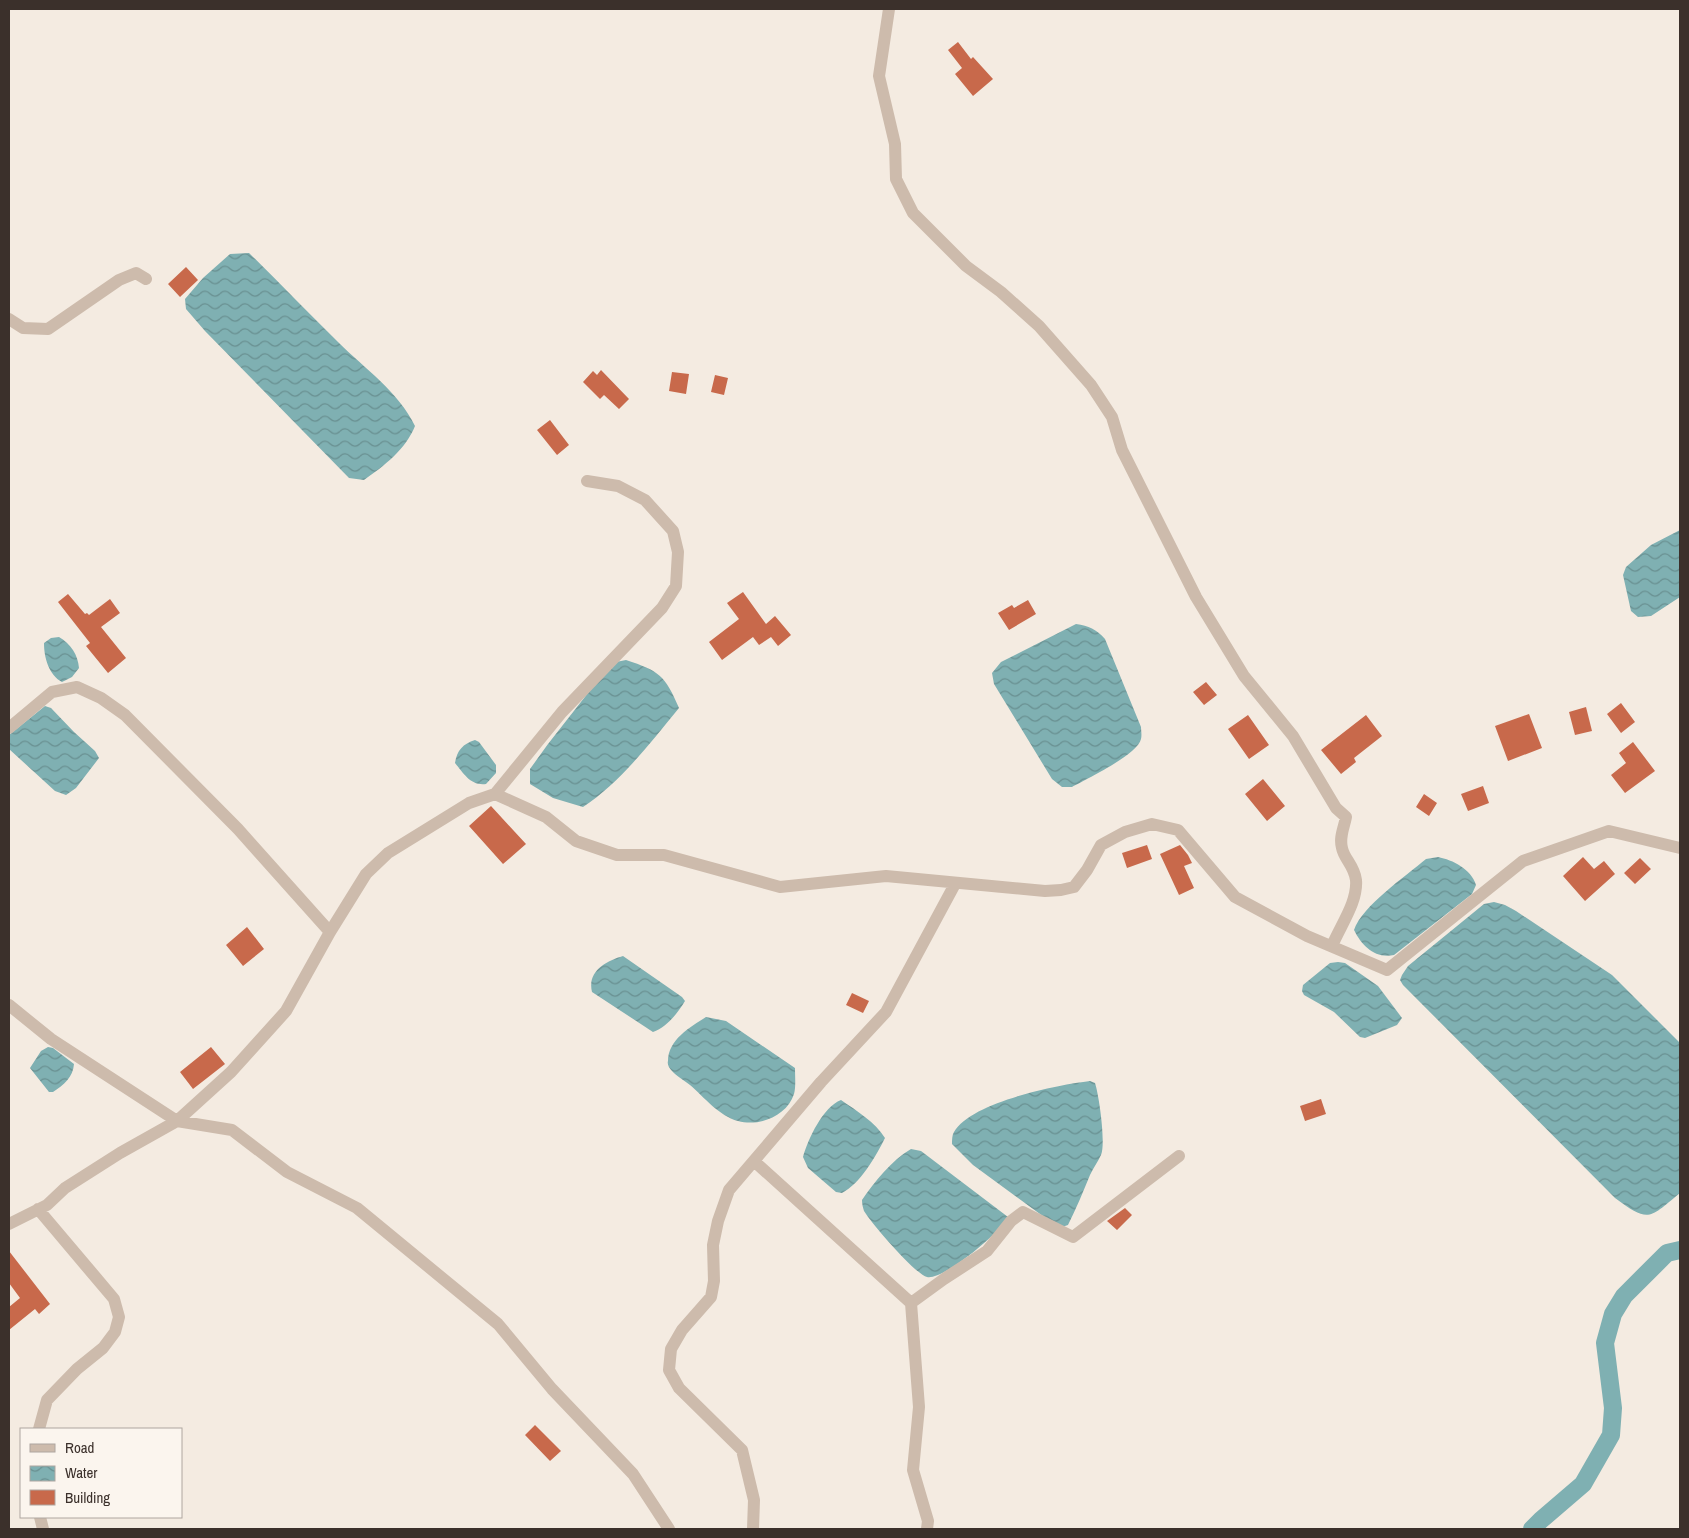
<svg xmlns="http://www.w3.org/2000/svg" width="1689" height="1538" font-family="'Archivo Narrow',sans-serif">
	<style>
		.water { fill: url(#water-waves) }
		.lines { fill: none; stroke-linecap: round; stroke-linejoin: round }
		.canal { stroke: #7fb0b2; stroke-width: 18 }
		.building { fill: #c8694b }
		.street { stroke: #cdbbac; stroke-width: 12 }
	</style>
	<defs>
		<pattern id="water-waves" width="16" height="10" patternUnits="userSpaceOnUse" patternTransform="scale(1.25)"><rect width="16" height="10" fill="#7fb0b2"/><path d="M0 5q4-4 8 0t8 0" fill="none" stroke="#699091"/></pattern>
	</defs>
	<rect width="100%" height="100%" fill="#f4ebe1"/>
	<path class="water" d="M249,253C279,282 308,313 338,342C365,369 398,391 415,426C406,449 384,466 364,480L349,478L205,331L186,309L185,299L203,278L230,254Z
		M1680,530V597L1651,616L1638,617L1631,611L1623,575L1626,567L1651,545Z
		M1076,624C1089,626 1096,629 1105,639L1141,727C1141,730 1142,735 1141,739C1138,754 1087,779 1072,787H1062L1052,779L994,684L992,673L1001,662Z
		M59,637C71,644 78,655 79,668L72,677L62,682C49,675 44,658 44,643L51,638Z
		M626,660C659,671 665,675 679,708C650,743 621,782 583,807L553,798L530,784V769L548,744L595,684L616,662Z
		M45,706L51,708L74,732L95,751L99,758L76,788L66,795L55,791L9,749V735Z
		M475,740L479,742L496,765V773L486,784C471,786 464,774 455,763C457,750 463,744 475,740Z
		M1438,857C1453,860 1471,869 1476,885L1472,894L1394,955C1375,959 1362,946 1354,930C1362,906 1406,876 1426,859Z
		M1494,902L1505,905L1516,911L1612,975L1680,1043V1193C1649,1218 1650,1224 1615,1198L1403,985L1400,980L1402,975L1408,966L1484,904Z
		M623,956L682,997L685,1001C677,1014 667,1027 653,1032L592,992C587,971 606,961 623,956Z
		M1338,962L1345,963L1378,986L1402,1018L1397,1025L1365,1038L1360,1037L1334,1012L1304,995L1302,991L1303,985L1330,963Z
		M706,1017L726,1021L795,1068C795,1076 796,1087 794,1094C787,1116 759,1127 738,1121C719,1116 704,1097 690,1085C684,1080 676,1076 672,1071C669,1068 667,1064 668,1061C668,1040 690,1027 706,1017Z
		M48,1047L53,1048L74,1064C73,1077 64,1085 53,1092H49L30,1068L41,1051Z
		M1090,1081L1095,1083C1099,1095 1106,1144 1101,1155C1098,1162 1093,1168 1090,1175C1083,1192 1076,1209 1068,1225L1062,1227L1055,1225L973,1165L952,1144C952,1140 952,1135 954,1132C971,1102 1057,1085 1090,1081Z
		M841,1100C857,1111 875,1122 885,1138C876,1156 860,1184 842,1193L836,1192L808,1168L803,1157C808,1139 823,1107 841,1100Z
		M911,1149L921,1151L1008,1217C1002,1231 943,1281 927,1277C915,1274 872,1224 864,1211C863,1208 862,1204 862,1200C875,1181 891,1161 911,1149Z"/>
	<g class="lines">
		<path class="canal" d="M1532,1529L1541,1520L1583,1484L1611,1435L1613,1408L1605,1343L1613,1314L1624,1296L1667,1253L1680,1250"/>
	</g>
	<path class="building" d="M958,42L971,59L973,57L993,79L973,96L955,74L962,68L948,50Z
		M186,267L198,280L180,297L168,284Z
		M601,370L629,399L619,409L604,395L600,399L583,382L593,371L597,375Z
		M672,372L689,374L686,394L669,391Z
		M715,375L728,378L724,395L711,392Z
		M550,420L569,445L557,455L537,430Z
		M743,592L766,624L775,616L791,635L778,646L771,637L759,645L753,637L722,660L709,642L739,619L727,603Z
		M68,594L85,614L87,613L89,615L110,599L120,613L101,627L126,658L108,673L86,646L90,643L58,602Z
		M1028,600L1036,614L1009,630L998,613L1012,605L1014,608Z
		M1206,682L1217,695L1204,705L1193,692Z
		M1621,703L1635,722L1621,733L1607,714Z
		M1586,707L1592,731L1575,735L1569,712Z
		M1529,714L1542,748L1508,761L1495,726Z
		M1248,715L1269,745L1249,759L1228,729Z
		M1366,715L1382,736L1354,758L1356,762L1341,774L1321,750Z
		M1633,742L1655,771L1625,793L1611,775L1626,763L1619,753Z
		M1263,779L1285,806L1267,821L1245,794Z
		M1483,786L1489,803L1468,811L1461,794Z
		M1424,794L1437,803L1429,816L1416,807Z
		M491,806L526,844L503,864L469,826Z
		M1147,845L1152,859L1127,868L1122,853Z
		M1180,845L1188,855L1192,863L1184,866L1194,888L1179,895L1160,854Z
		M1583,857L1594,869L1604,861L1615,874L1585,901L1563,876Z
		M1640,858L1651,869L1635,884L1624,873Z
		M247,927L264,949L243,966L226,945Z
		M852,993L869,1001L863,1013L846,1005Z
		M211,1047L225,1064L193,1089L180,1072Z
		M1321,1099L1326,1114L1305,1121L1300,1106Z
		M1125,1208L1132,1215L1117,1230L1107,1221Z
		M9,1251L50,1304L39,1314L35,1309L9,1330V1307L20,1298L9,1283Z
		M535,1425L561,1451L550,1461L525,1435Z"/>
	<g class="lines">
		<path class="street" d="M889,9L879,76L895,144L896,179L913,213L966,266L1001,292L1039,326L1091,385L1112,417L1122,450L1196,597L1244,676L1293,736L1336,808L1346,817C1344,828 1339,837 1342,848C1344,859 1354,865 1356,880C1358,902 1340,926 1332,946
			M9,319L23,328L48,329L119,280L136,273L146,279
			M9,728L52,692L77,687L101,698L125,715L238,829L330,932
			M495,794L562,712L662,608L676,586L678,552L673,531L645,500L618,486L587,481
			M9,1005L51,1039L177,1121L232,1130L287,1172L357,1208L498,1324L552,1389L633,1474L669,1529
			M754,1161L911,1303L944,1279L987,1251L1011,1221L1023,1212L1073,1237L1179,1156
			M38,1209L114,1299L119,1317L115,1332L103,1348L77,1369L47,1400L39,1429
			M9,1224L47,1205L65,1188L120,1153L177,1121L231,1072L286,1011L330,932L366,874L388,853L469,803L495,794L546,817L576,841L617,855H664L780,887L886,876L1045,891L1061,890L1074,887L1087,870L1101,845L1125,832L1152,824L1178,830L1235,897L1307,936L1387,970L1523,861L1609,831L1680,848
			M911,1303L919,1407L913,1470L928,1521L927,1529
			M40,1517L43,1529
			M753,1529L754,1500L742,1450L679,1388L669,1370L671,1349L682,1330L711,1297L714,1281L713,1245L718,1221L729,1190L821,1082L886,1012L955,884"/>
	</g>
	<rect width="1689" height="1538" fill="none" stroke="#3b302b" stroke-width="20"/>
	<rect x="20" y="1428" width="162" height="90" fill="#fbf5ee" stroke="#aea6a0"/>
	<rect x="30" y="1444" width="25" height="8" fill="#cdbbac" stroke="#aea6a0"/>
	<text x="65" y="1453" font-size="15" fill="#3b302b">Road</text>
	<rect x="30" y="1466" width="25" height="15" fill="url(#water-waves)" stroke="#aea6a0"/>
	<text x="65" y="1478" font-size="15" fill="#3b302b">Water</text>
	<rect x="30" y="1490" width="25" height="15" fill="#c8694b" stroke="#aea6a0"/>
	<text x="65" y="1503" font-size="15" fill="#3b302b">Building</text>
</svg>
